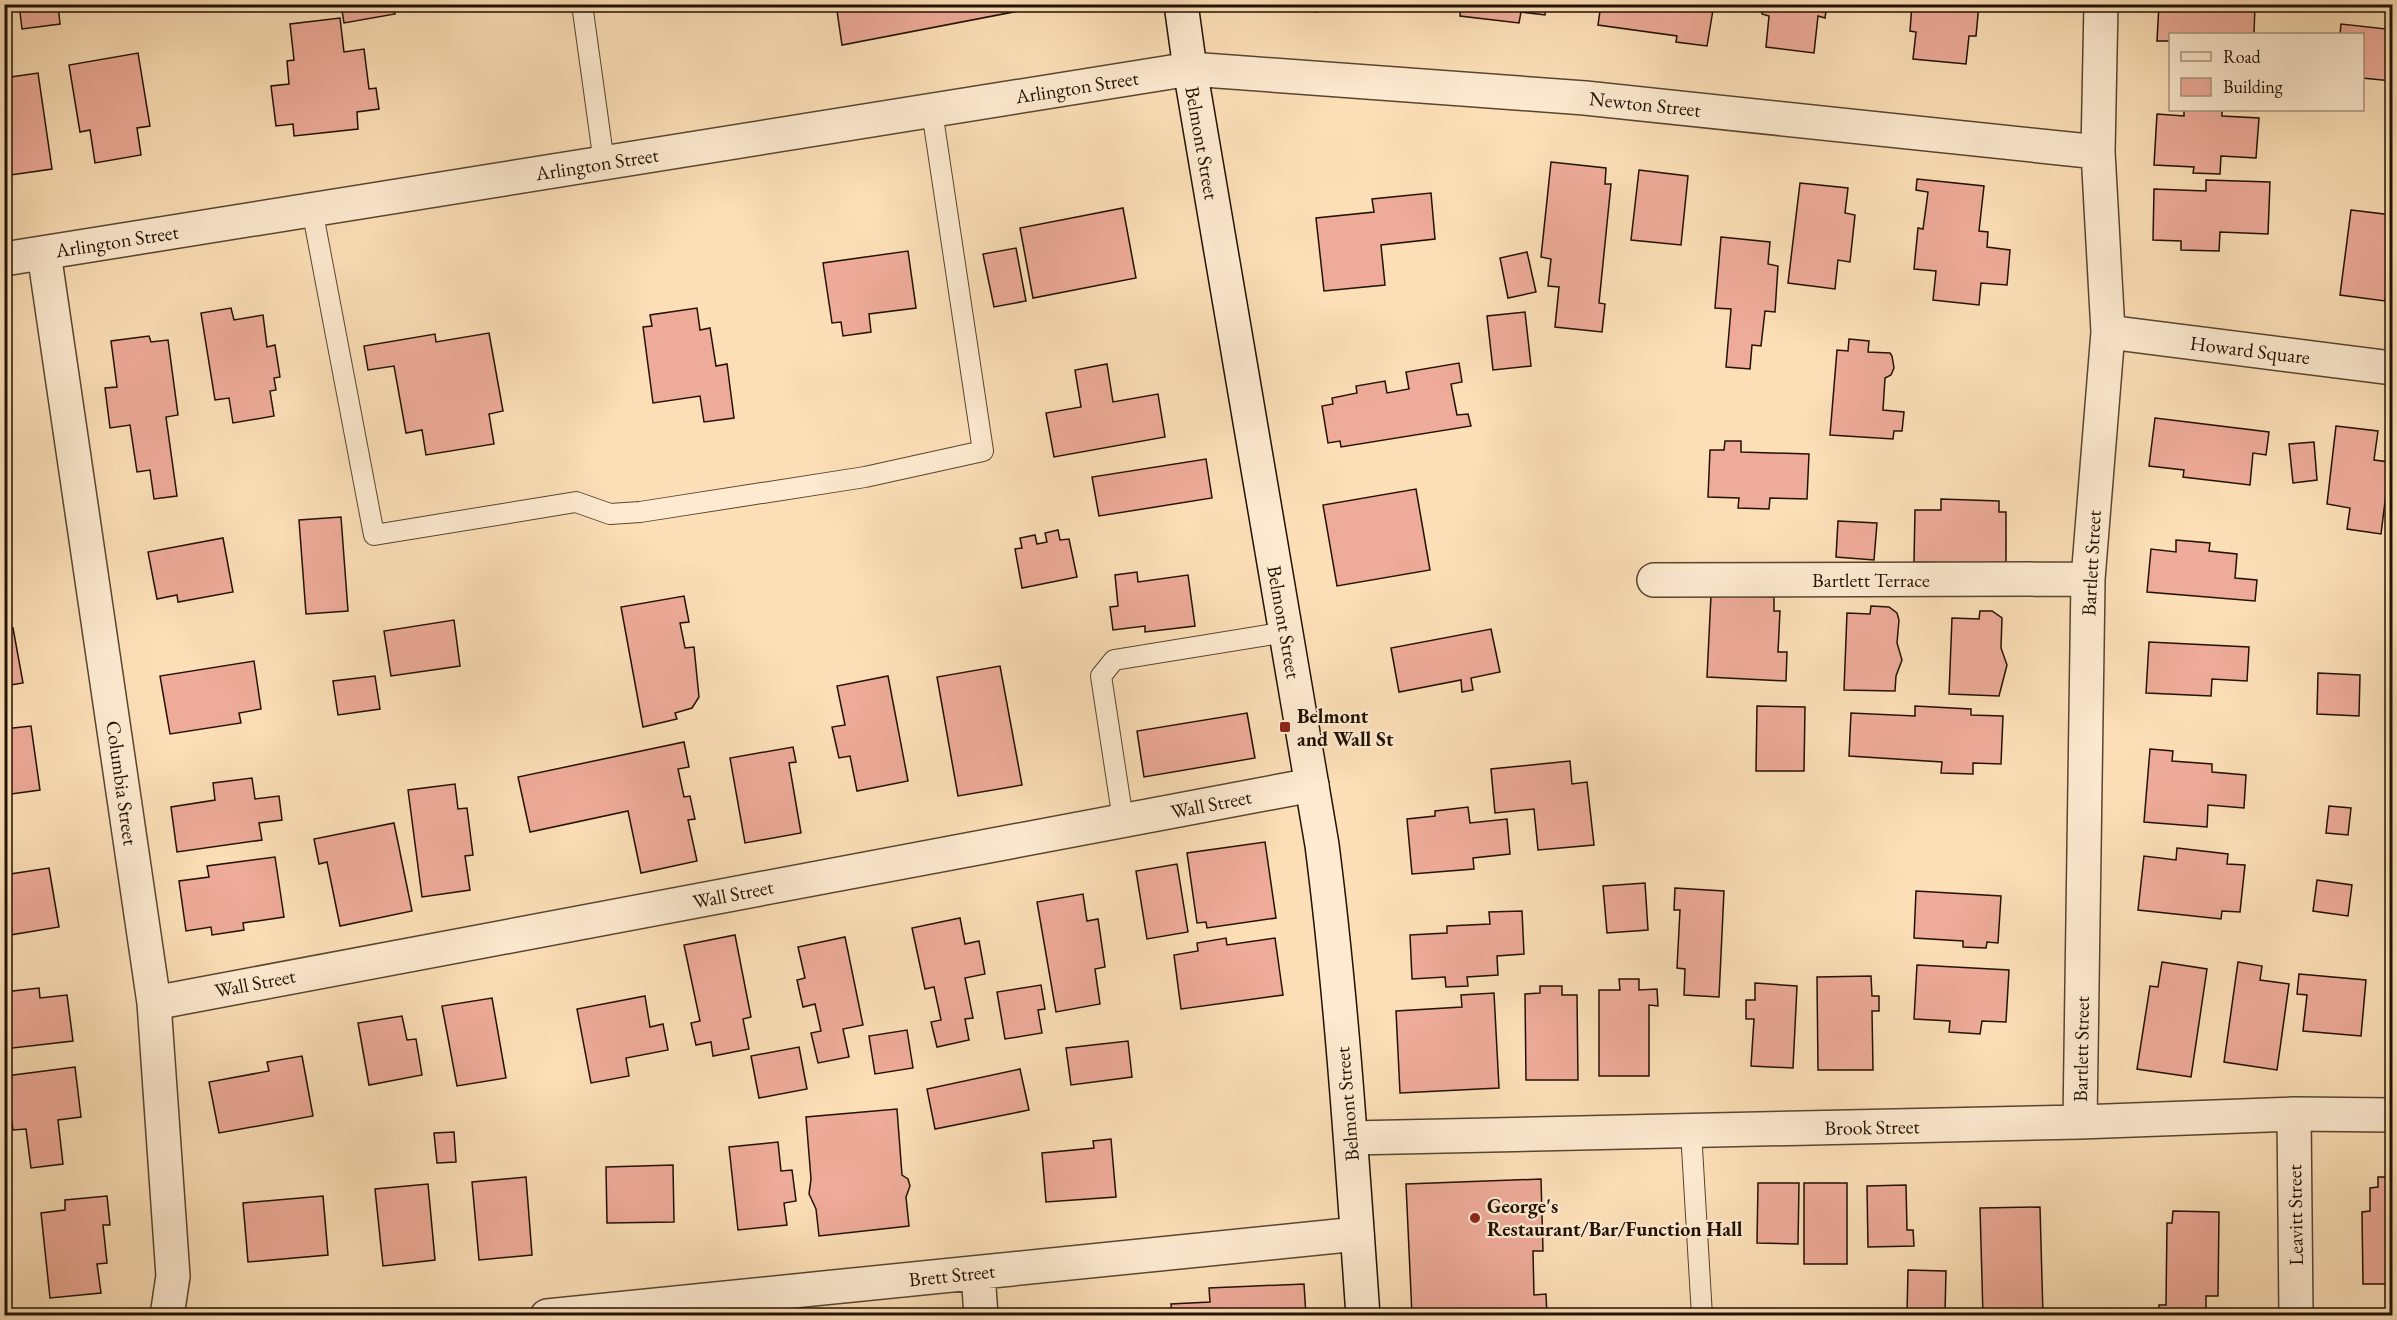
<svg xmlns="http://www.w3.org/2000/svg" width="2397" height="1320" font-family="'EB Garamond',serif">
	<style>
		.building { fill: #eeab99; stroke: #221202; stroke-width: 1.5 }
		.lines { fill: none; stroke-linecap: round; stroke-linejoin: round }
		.lane-casing { stroke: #58452f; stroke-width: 22 }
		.street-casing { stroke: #58452f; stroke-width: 36 }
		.secondary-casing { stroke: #221202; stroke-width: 36 }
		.lane { stroke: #fdead0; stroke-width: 20 }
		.street { stroke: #fdead0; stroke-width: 33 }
		.secondary { stroke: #fdead0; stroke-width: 33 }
		.poi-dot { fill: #8f2418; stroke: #fdead0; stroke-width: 2 }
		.labels { text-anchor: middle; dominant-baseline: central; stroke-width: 4.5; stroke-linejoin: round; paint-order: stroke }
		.street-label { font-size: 20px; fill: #221202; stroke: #fdead0 }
		.poi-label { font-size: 20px; font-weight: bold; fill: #221202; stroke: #fdead0; text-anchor: start }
	</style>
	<rect width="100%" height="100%" fill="#fcdfb7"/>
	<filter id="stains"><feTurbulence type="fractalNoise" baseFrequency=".00333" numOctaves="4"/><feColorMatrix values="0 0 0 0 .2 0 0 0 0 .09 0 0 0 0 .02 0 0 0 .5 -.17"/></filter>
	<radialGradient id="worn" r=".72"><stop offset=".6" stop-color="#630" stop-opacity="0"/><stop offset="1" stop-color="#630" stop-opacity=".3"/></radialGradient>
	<path class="building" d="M19,4H58L60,24L22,29Z
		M341,4H393L395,14L344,23Z
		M836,4H1055L842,45Z
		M1259,4H1319L1318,12L1274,7L1266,9Z
		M1363,4H1405L1404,8Z
		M1461,4H1546L1545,15L1521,12L1519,23L1460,16Z
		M1601,4H1724L1723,11L1713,10L1707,46L1676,42L1677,36L1598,25Z
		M1763,4H1827L1825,18L1818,16L1814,53L1766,47L1769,16L1762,14Z
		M1912,4H1979L1976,36H1969L1966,64L1913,59L1916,32L1910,31Z
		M2159,4H2255L2254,34H2170V41H2157Z
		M2388,14H2392V81L2362,78V34H2340L2341,24L2386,29Z
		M340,18L344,52L364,49L369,89L376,88L379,109L357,112L358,129L294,136L293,124L276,126L271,86L289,84L287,61L294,60L290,24Z
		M138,53L150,126L137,128L141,155L95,163L90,130L80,132L69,65Z
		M38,73L52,169L4,176V78Z
		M2184,110H2222V116L2259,118L2256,158L2221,156L2220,174L2193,173L2194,167L2154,165L2157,114L2184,116Z
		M1551,162L1606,168L1605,184H1611L1599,303L1605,304L1602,332L1555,327L1559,287L1548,286L1551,259L1541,257Z
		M1639,170L1688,176L1681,245L1631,240Z
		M1917,179L1984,186L1979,231L1988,232L1987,247L2010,250L2007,285L1981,283L1979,305L1933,300L1936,271L1914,269L1918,228L1923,229L1928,192L1916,190Z
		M2206,180L2270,182L2268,234L2220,232L2219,251L2181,250V241L2153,240L2154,189L2206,191Z
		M1800,183L1848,188L1845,213L1855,215L1850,262L1838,260L1835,289L1788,283Z
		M1431,193L1435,239L1381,245L1385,285L1324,291L1316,218L1374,212L1372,199Z
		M1123,208L1136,278L1033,298L1020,228Z
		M2351,210L2392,215V246L2385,301L2340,295Z
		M1721,237L1770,242L1768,264L1778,266L1775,312L1765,311L1761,346L1752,345L1750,369L1726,367L1731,309L1715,308Z
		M1016,248L1026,301L994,307L983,254Z
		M908,251L916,308L869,314L871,332L843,336L841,322L832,323L823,263Z
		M1527,252L1536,292L1508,298L1500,258Z
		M231,308L234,320L263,315L267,347L275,345L280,377L274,378L276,390L270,391L274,416L233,423L229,398L215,400L201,313Z
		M697,308L700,330L710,328L716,366L727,364L734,418L704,422L700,396L653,403L643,327L652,326L650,315Z
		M1525,312L1531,366L1493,370L1487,316Z
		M489,333L503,411L489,414L494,444L426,455L422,430L406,433L394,366L368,370L364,346L435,334L436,342Z
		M149,336L151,342L168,340L178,415L166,417L177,496L154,499L150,470L137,472L130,425L110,428L105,388L117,387L111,341Z
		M1849,339L1869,341L1868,352L1890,353L1892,356L1894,368L1891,375L1885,378L1883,410L1904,412L1902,431H1894L1893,439L1830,435L1837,350L1848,351Z
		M1459,363L1462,382L1451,384L1457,415L1468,414L1471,426L1341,447L1340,441L1328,443L1322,406L1333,404L1332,398L1357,393L1356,386L1385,381L1387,393L1409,389L1406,372Z
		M1107,364L1113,402L1158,394L1165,437L1054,457L1046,413L1081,407L1075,370Z
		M2155,418L2269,432L2266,455L2253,453L2250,485L2183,477L2184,470L2149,466Z
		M2336,426L2378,431L2374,460L2390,462L2381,534L2347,529L2350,508L2327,504Z
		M1725,441H1741V452L1809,454L1807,499L1770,498L1769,509L1738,508L1739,498L1708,497L1710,450H1724Z
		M2314,442L2317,480L2293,483L2289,444Z
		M1206,459L1212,498L1099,516L1092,477Z
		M1416,489L1430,570L1337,586L1323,505Z
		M1941,499L1999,501V512H2006V564L1914,562L1915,510H1941Z
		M341,517L348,611L306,614L299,520Z
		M1838,521L1877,523L1874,560L1836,557Z
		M1058,530L1060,540L1069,539L1077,577L1022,588L1015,549L1022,548L1020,538L1035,535L1037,544L1047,542L1045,533Z
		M223,538L233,592L178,602L177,595L157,599L148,552Z
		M2176,540L2210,543L2209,551L2237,554L2235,578L2257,580L2255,601L2147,592L2151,549L2176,552Z
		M1137,572L1138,582L1188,575L1195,626L1145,632V626L1113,630L1110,607L1118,606L1115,575Z
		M1711,595L1774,597V611H1780L1778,652H1787L1786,681L1707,677Z
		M684,596L689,622L680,623L685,648L694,647L699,697L692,708L675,713L677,719L643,727L621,607Z
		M1871,606L1889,607L1897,613L1899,620L1897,643L1902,660L1896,676L1895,691L1844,690L1847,613L1870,614Z
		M1980,611H1992L2002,618L2001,648L2007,665L1999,696L1949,694L1952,618L1979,619Z
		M454,620L460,666L391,676L384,631Z
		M13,628L23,683L4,686V630Z
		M1491,629L1500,672L1471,678L1473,690L1462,692L1461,680L1399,692L1391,648Z
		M2149,642L2249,647L2247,681L2212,679L2211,696L2146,693Z
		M254,661L261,709L239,713L241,723L170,734L160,676Z
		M1000,666L1022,785L958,796L937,677Z
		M2318,673L2360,675L2359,716L2317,714Z
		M375,676L380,709L338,715L333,681Z
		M888,676L908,781L857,791L850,756L839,758L832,727L845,725L837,686Z
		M1757,706L1805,707L1804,771H1756Z
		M1915,706L1971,709V715L2003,716L2001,764L1973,763V774L1941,773L1942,762L1849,756L1851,713L1915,716Z
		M1247,713L1255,758L1144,777L1137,731Z
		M31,726L40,790L4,795V729Z
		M684,742L689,767L678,769L684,797L690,796L695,819L688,820L697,861L641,873L628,811L530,832L518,777Z
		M793,747L796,762L789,763L801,833L745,843L730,758Z
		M2150,749L2173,751L2172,761L2212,764V772L2246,775L2244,808L2208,805L2207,827L2144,822Z
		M1570,761L1572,784L1587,782L1594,845L1538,850L1534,809L1495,813L1491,769Z
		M252,778L255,799L279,796L282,820L259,823L262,840L177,852L171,807L215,800L213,783Z
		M455,784L458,809L467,808L473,855L465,856L470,890L422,897L408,790Z
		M2389,798H2392V824H2387Z
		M2329,806L2351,808L2348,835L2326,833Z
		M1468,807L1470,823L1507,819L1510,854L1473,858L1474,869L1412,874L1407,819L1435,816V811Z
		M394,823L412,911L340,926L327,862L319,864L314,839Z
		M1265,842L1276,918L1207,928L1206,922L1197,923L1187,853Z
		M2177,848L2228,854L2227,864L2245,865L2240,912L2222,911L2221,919L2138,910L2144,856L2176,860Z
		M275,857L284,917L243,923L244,930L212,935L211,927L186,931L179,881L209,877L207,866Z
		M1177,864L1188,932L1147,939L1136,871Z
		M49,868L59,927L4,936V875Z
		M2317,880L2352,885L2348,916L2313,911Z
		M1645,883L1648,930L1607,933L1603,886Z
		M1675,888L1724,891L1719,997L1684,995L1685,969L1677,968L1680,910H1674Z
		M1916,891L2001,896L1998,943L1987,942L1986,948L1963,947V941L1914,938Z
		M1083,894L1087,921L1098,919L1105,967L1095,969L1100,1004L1056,1012L1037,902Z
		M1522,911L1524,954L1497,956L1498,975L1467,977L1468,986L1446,987L1445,977L1412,979L1410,935L1447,933V926L1490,924L1489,912Z
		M960,918L965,944L979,941L985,974L965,978L973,1018L965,1019L969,1040L937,1047L931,1022L941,1020L934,987L925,989L912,928Z
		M735,935L751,1017L743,1019L749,1049L713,1056L711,1042L696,1045L691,1023L700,1021L684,945Z
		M845,937L863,1025L843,1029L849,1057L818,1063L811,1033L821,1031L815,1004L803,1007L797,980L805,978L798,947Z
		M1226,938L1227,945L1275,938L1283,995L1181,1009L1174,955L1198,951L1197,943Z
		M2162,962L2207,969L2191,1077L2137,1069L2150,986L2158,987Z
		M2238,962L2262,966L2260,980L2289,984L2277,1070L2224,1062Z
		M1917,965L2009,970L2006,1022L1982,1021L1980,1034L1949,1032L1950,1021L1914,1019Z
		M2299,974L2366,980L2361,1036L2303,1031L2307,995L2297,994Z
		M1871,976L1872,996H1879V1011H1872L1873,1070H1818L1817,977Z
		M1619,979H1639V990L1657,989L1658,1006L1649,1005V1076H1599V990H1620Z
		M1755,983L1797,986L1793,1068L1751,1066L1754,1019H1746V1000H1755Z
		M1041,985L1045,1009L1038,1010L1042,1033L1005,1039L997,992Z
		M1540,986H1562V995H1577L1578,1080H1526L1525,994L1540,993Z
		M39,988L40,998L67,995L73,1041L4,1049V992Z
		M1494,993L1499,1088L1400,1093L1396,1011L1462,1007L1461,995Z
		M2392,995V1052L2386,1051Z
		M645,996L650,1027L663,1024L668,1050L626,1058L629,1076L591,1083L577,1009Z
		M492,998L506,1078L457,1086L442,1006Z
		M402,1016L407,1040L416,1039L422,1075L369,1085L358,1023Z
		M907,1030L913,1068L875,1074L869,1036Z
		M1128,1041L1132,1077L1071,1085L1066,1048Z
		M799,1047L807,1089L759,1098L751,1056Z
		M302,1056L313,1116L219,1133L209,1082L269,1071L267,1062Z
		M75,1067L81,1117L58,1120L63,1164L31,1168L26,1129L13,1130L6,1076Z
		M1020,1069L1029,1110L935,1129L927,1089Z
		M897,1109L902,1175L908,1179L910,1186L906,1197L909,1226L819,1236L816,1209L809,1194L811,1179L806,1117Z
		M454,1132L456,1162L437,1163L434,1133Z
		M1111,1139L1116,1197L1046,1202L1042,1153L1094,1148L1093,1141Z
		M778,1142L781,1171L792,1170L796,1201L784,1203L787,1225L738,1230L729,1147Z
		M673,1165L674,1222L607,1223L606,1167Z
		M526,1177L532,1255L479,1260L472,1182Z
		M2378,1177H2392V1284H2363L2362,1212L2370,1211V1188L2378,1187Z
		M1541,1179L1543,1251H1533L1534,1295L1546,1294L1547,1316H1412L1406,1184Z
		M1758,1183H1799L1798,1244L1757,1243Z
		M1804,1183H1847V1264H1804Z
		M428,1184L435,1260L383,1266L375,1189Z
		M1906,1185L1907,1230H1913L1914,1246L1868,1247L1867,1186Z
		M107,1196L110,1225H103L107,1263L97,1264L101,1293L50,1298L41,1213L65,1210V1200Z
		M323,1196L328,1255L248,1262L243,1203Z
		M2040,1207L2043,1316H1983L1980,1208Z
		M2173,1211L2219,1212L2218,1296H2206V1316H2159V1305H2166L2167,1223H2172Z
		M1908,1270L1946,1271L1945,1313H1907Z
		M1304,1284L1306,1316H1172L1171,1304L1210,1302L1209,1288Z
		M1128,1311L1129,1316H1084Z"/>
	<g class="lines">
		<g class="lane-casing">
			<path id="lane" d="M582,4L604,163
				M312,209L374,535L576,502L610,514L640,512L865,477L983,451L932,111
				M1123,820L1101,676L1114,660L1286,632
				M1691,1131L1702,1316"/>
		</g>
		<g class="street-casing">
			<path id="street" d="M44,253L154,1003L173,1276L167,1316
				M4,259L1190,69L1585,98L2098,152
				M2108,332L2392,368
				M1654,580L2088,579
				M154,1003L1312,785
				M2294,1114L2296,1316
				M2080,1122L2088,579L2108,332L2098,152L2101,4
				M1351,1138L2080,1122L2294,1114L2392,1115
				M978,1273L981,1316
				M547,1316L1357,1234"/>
		</g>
		<g class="secondary-casing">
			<path id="secondary" d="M1181,4L1190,69L1322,845C1342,1001 1352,1159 1363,1316"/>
		</g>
		<use href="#lane" class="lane"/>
		<use href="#street" class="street"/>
		<use href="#secondary" class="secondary"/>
	</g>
	<g class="poi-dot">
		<rect x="1279" y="721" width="12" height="12" rx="3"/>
		<circle cx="1475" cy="1218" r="6"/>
	</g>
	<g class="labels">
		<g class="street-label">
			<text transform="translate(1077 87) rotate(-9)">Arlington Street</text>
			<text transform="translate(1645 104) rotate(6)">Newton Street</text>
			<text transform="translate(1202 143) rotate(80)">Belmont Street</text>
			<text transform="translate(597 164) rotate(-9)">Arlington Street</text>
			<text transform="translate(117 241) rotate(-9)">Arlington Street</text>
			<text transform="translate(2250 350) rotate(7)">Howard Square</text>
			<text transform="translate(2091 563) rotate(-87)">Bartlett Street</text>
			<text x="1871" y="580">Bartlett Terrace</text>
			<text transform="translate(1284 622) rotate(80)">Belmont Street</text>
			<text transform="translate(122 783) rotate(82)">Columbia Street</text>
			<text transform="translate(1211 804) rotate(-11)">Wall Street</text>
			<text transform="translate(733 894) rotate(-11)">Wall Street</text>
			<text transform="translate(255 983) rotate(-11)">Wall Street</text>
			<text transform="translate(2081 1049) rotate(-89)">Bartlett Street</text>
			<text transform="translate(1347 1104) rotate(-95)">Belmont Street</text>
			<text transform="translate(1872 1127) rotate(-1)">Brook Street</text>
			<text transform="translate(2295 1215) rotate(-91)">Leavitt Street</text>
			<text transform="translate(952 1275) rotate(-6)">Brett Street</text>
		</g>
		<g class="poi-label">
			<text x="1297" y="716">Belmont<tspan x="1297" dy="23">and Wall St</tspan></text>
			<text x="1487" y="1206">George's<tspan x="1487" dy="23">Restaurant/Bar/Function Hall</tspan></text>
		</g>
	</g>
	<rect width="2397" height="1320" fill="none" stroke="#fcdfb7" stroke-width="24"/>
	<rect x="6" y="6" width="2385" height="1308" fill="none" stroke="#221202" stroke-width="3"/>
	<rect x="12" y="12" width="2373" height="1296" fill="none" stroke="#221202" stroke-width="1.5"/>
	<rect x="2169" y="33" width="195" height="78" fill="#fdead0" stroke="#a5947e" stroke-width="1.5"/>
	<rect x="2181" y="52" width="30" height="9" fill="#fdead0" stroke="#a5947e" stroke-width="1.5"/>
	<text x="2223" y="63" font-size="18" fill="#221202">Road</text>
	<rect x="2181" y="78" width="30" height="18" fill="#eeab99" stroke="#a5947e" stroke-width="1.5"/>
	<text x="2223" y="93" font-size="18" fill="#221202">Building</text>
	<rect width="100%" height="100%" filter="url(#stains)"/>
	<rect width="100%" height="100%" fill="url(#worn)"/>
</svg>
